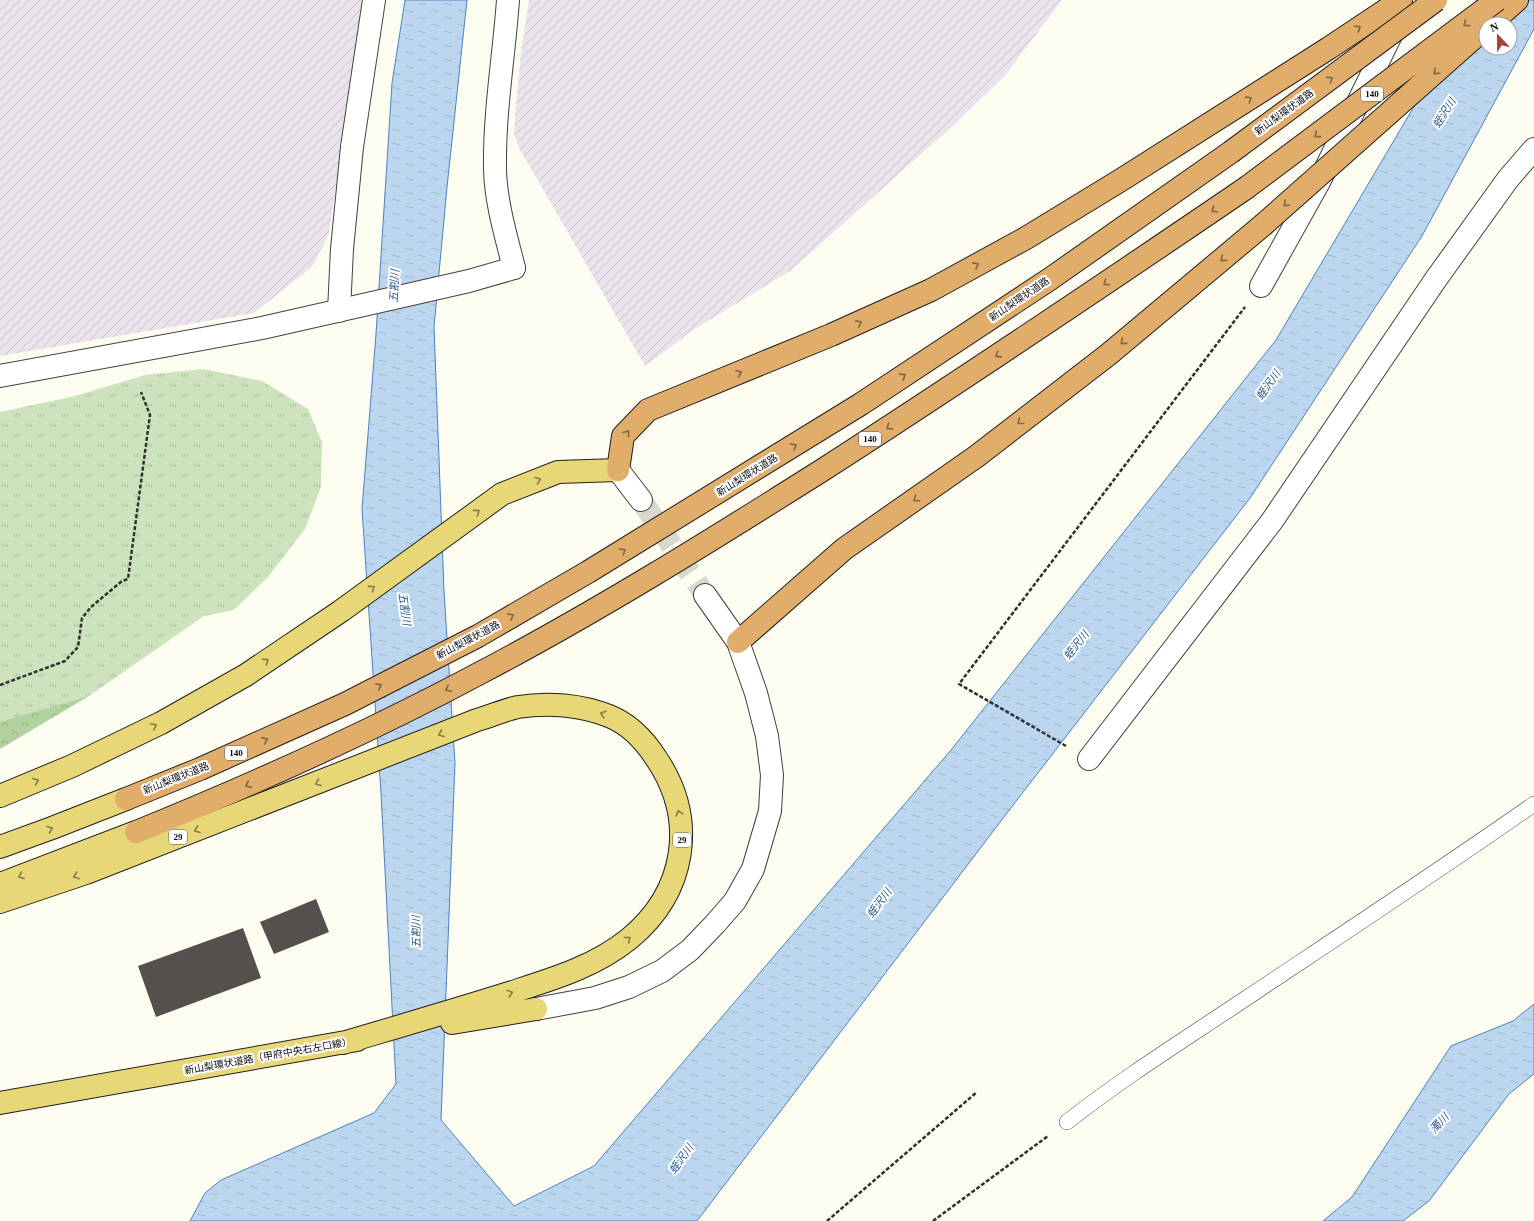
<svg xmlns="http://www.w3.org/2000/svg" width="1534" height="1221" font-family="'Times New Roman','Noto Sans JP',serif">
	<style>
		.industrial { fill: url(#industrial-furrows) }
		.grass { fill: url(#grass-tufts) }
		.forest { fill: url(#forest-crowns) }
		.water { fill: url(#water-ripples); stroke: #4c83bc; fill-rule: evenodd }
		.building { fill: #55504b }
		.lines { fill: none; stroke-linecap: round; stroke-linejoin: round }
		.tertiary-tunnel { stroke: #d9d8ce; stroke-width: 22; stroke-dasharray: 22 11; stroke-linecap: butt }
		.service-casing { stroke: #414141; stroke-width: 16 }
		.minor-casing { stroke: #414141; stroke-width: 24 }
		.tertiary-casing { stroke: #414141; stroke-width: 24 }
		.primary-casing { stroke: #1f1f1f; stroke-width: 24 }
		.motorway-casing { stroke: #1f1f1f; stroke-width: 24 }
		.path { stroke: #303030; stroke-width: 2.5; stroke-dasharray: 4 2; stroke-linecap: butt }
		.service { stroke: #fff; stroke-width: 15 }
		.minor { stroke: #fff; stroke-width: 22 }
		.tertiary { stroke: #fff; stroke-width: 22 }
		.primary { stroke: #e7d777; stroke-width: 22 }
		.motorway { stroke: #e1ad6a; stroke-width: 22 }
		.motorway-bridge-casing { stroke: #1f1f1f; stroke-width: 24; stroke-linecap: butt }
		.motorway-bridge { stroke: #e1ad6a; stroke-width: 22 }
		.oneway { stroke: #826541 }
		.oneway2 { stroke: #857d48 }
		.labels { text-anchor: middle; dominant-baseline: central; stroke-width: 4; stroke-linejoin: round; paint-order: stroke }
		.shield { fill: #fff; stroke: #565656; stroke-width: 1 }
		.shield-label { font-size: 9px; font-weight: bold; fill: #0e0e0e }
		.street-label { font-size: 10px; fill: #0e0e0e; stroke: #fff }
		.water-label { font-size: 11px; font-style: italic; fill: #27578f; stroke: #fff }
	</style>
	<defs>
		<pattern id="industrial-furrows" width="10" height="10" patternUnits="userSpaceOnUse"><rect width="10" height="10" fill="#ebe3eb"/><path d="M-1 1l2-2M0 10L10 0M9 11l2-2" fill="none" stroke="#c8c2c8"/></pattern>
		<pattern id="grass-tufts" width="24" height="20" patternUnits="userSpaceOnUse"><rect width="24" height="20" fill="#cde3be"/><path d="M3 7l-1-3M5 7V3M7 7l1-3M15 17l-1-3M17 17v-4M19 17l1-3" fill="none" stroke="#afc2a2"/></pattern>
		<pattern id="forest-crowns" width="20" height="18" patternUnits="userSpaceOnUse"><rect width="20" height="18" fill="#b1d29f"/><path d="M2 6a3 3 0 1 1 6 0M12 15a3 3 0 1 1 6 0" fill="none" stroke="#97b388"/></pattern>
		<pattern id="water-ripples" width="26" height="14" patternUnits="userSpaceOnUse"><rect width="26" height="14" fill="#bbd6ee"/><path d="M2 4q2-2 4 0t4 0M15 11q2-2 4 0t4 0" fill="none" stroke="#a0b6cb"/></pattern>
	</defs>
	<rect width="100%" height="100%" fill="#fdfcf0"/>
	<path class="industrial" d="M0,0H362L329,234L312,267L254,313L0,356Z
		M529,0H1062L1006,74L956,123L790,271L693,330L645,366L518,146L514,133L515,115L521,53Z"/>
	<path class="grass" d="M203,369L262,381L308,409L322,442L321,487L305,529L268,577L234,610L204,616L89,696L0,724V412L75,396L145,375Z"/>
	<path class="forest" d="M89,696L0,749V722Z"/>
	<path class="water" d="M405,0H467L447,187L434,327L444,591L455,763L441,1120L514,1206L594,1166L951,750L1276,340L1477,0H1534V29L1422,236L1250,498L1007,813L697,1221H190L205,1193L221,1180L374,1113L396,1084L381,793L362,509L376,334L392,83ZM1486,24H1510V48H1486Z
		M1534,1004V1074L1509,1094L1429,1201L1403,1221H1323L1352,1197L1451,1046L1513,1021Z"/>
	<path class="building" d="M316,899L329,932L274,954L260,922Z
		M243,928L261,978L156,1017L138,966Z"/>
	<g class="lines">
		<path class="tertiary-tunnel" d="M641,500L705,595"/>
		<g class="service-casing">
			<path id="service" d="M1067,1122C1124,1077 1187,1038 1248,997C1344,933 1440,870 1534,804"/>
		</g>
		<g class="minor-casing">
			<path id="minor" d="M508,0C504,56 494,113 495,170C496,203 506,236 514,268
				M1261,286L1319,182L1395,27
				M339,311L342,249L352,147L374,0
				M1089,759L1272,521L1436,279L1508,179L1534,149"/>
		</g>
		<g class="tertiary-casing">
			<path id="tertiary" d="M0,376L262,328L469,281L514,268
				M618,470L641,500
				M536,1009L595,998L629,987L662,971L690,950L715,924L735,901L753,869L770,811L772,775L767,736L756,693L738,642L705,595"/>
		</g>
		<g class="primary-casing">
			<path id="primary" d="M0,796L72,766L161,723L246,675L341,611L502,494L558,472L618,470
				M0,847L52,828L126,799
				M0,884L136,832
				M0,902L86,873L477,720C491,716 504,710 518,707C548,702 581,705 609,716C629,724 645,741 656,758C698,820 686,892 629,939C593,968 549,980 506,994C452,1011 397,1027 343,1043
				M452,1023L536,1009
				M0,1103L357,1040"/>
		</g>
		<g class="motorway-casing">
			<path id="motorway" d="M1490,24L1517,0
				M618,470L623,436L648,410L831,335L931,290L1026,238L1121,180L1329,48L1401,0
				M738,642L844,549L977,456L1109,354L1263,225
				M126,799L200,769L345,704L478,636L588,572L861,404L1050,279L1231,152
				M136,832C254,784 370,732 482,672C598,611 710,541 821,471C964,379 1105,284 1246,188"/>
		</g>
		<path class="path" d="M0,685L65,661L78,647L82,618L91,607L122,581L128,579L150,415L141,392
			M1066,746L959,684L1245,307
			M827,1221L977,1092
			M933,1221L1048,1136"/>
		<use href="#service" class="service"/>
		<use href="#minor" class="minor"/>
		<use href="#tertiary" class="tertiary"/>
		<use href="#primary" class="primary"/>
		<use href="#motorway" class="motorway"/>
		<g class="motorway-bridge-casing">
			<path id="motorway-bridge" d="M1231,152L1436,0
				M1246,188L1497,0
				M1263,225L1486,27"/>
		</g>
		<use href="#motorway-bridge" class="motorway-bridge"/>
	</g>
	<defs><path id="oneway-chevron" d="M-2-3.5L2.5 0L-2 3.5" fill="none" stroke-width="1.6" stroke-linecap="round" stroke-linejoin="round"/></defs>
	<g class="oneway">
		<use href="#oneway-chevron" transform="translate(1466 24) rotate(143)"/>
		<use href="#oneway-chevron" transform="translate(1358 28) rotate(-34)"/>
		<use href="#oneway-chevron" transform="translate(1436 72) rotate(138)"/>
		<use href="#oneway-chevron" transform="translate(1330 79) rotate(-36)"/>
		<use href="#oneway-chevron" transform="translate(1249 99) rotate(-32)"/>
		<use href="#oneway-chevron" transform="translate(1317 135) rotate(143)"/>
		<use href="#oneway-chevron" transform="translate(1286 204) rotate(138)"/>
		<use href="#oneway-chevron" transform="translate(1214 210) rotate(146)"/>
		<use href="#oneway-chevron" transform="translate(1223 259) rotate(140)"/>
		<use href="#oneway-chevron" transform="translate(976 265) rotate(-28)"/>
		<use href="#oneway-chevron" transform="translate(1106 283) rotate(146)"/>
		<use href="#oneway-chevron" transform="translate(859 323) rotate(-25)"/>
		<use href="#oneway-chevron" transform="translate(1123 342) rotate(140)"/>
		<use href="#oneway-chevron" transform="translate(998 355) rotate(147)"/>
		<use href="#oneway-chevron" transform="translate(739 373) rotate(-22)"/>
		<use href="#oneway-chevron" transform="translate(903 376) rotate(-33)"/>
		<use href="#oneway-chevron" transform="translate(1020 422) rotate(142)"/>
		<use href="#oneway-chevron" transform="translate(889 427) rotate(147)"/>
		<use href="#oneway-chevron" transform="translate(627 433) rotate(-53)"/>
		<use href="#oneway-chevron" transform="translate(794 446) rotate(-32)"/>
		<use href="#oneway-chevron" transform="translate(916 499) rotate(145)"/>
		<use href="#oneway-chevron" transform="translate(623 551) rotate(-31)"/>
		<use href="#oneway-chevron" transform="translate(511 616) rotate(-30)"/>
		<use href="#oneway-chevron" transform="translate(379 686) rotate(-27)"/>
		<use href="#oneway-chevron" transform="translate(448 689) rotate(153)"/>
		<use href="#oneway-chevron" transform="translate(265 740) rotate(-24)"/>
		<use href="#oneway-chevron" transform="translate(248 785) rotate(156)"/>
	</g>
	<g class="oneway2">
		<use href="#oneway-chevron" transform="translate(538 480) rotate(-21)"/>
		<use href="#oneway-chevron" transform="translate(477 512) rotate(-36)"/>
		<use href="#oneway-chevron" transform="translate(372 588) rotate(-36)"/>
		<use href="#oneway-chevron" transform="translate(266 661) rotate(-34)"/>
		<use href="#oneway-chevron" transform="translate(603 714) rotate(-164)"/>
		<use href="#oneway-chevron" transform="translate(154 726) rotate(-26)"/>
		<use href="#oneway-chevron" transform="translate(441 734) rotate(158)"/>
		<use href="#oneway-chevron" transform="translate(36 781) rotate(-23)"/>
		<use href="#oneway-chevron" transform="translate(318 783) rotate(159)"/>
		<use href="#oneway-chevron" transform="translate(679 813) rotate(-105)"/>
		<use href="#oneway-chevron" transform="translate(50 829) rotate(-21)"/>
		<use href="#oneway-chevron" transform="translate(197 830) rotate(159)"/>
		<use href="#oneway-chevron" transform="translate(21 876) rotate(159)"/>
		<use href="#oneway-chevron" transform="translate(76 876) rotate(161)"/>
		<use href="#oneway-chevron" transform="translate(628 939) rotate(-39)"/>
		<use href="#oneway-chevron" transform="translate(510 993) rotate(-18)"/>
	</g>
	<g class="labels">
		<g class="shield">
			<rect x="1361" y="87" width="22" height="14" rx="3"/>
			<rect x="859" y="432" width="22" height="14" rx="3"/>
			<rect x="225" y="746" width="22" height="14" rx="3"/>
			<rect x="169" y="830" width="18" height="14" rx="3"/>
			<rect x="673" y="833" width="18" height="14" rx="3"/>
		</g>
		<g class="shield-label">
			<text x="1372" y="94">140</text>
			<text x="870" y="439">140</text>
			<text x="236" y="753">140</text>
			<text x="178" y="837">29</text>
			<text x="682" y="840">29</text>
		</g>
		<g class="street-label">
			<text transform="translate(1284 112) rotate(-36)">新山梨環状道路</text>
			<text transform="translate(1019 299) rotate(-34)">新山梨環状道路</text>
			<text transform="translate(747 475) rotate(-32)">新山梨環状道路</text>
			<text transform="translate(468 640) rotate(-28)">新山梨環状道路</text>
			<text transform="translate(176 778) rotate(-22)">新山梨環状道路</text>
			<text transform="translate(268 1056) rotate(-10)">新山梨環状道路（甲府中央右左口線）</text>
		</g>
		<g class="water-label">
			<text transform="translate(1444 113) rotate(-58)">蛭沢川</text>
			<text transform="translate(394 286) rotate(-87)">五割川</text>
			<text transform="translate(1268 385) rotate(-55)">蛭沢川</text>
			<text transform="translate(405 609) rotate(82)">五割川</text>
			<text transform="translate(1076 645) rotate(-52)">蛭沢川</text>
			<text transform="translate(879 903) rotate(-54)">蛭沢川</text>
			<text transform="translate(416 932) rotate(-91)">五割川</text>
			<text transform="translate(1439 1123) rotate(-48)">濁川</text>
			<text transform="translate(681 1159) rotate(-55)">蛭沢川</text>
		</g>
	</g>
	<g transform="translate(1498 36) rotate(338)"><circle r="19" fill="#ffffff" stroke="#9f9f9f"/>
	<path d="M0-3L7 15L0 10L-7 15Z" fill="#ac3e38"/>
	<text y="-6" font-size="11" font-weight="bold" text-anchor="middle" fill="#0e0e0e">N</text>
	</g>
</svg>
